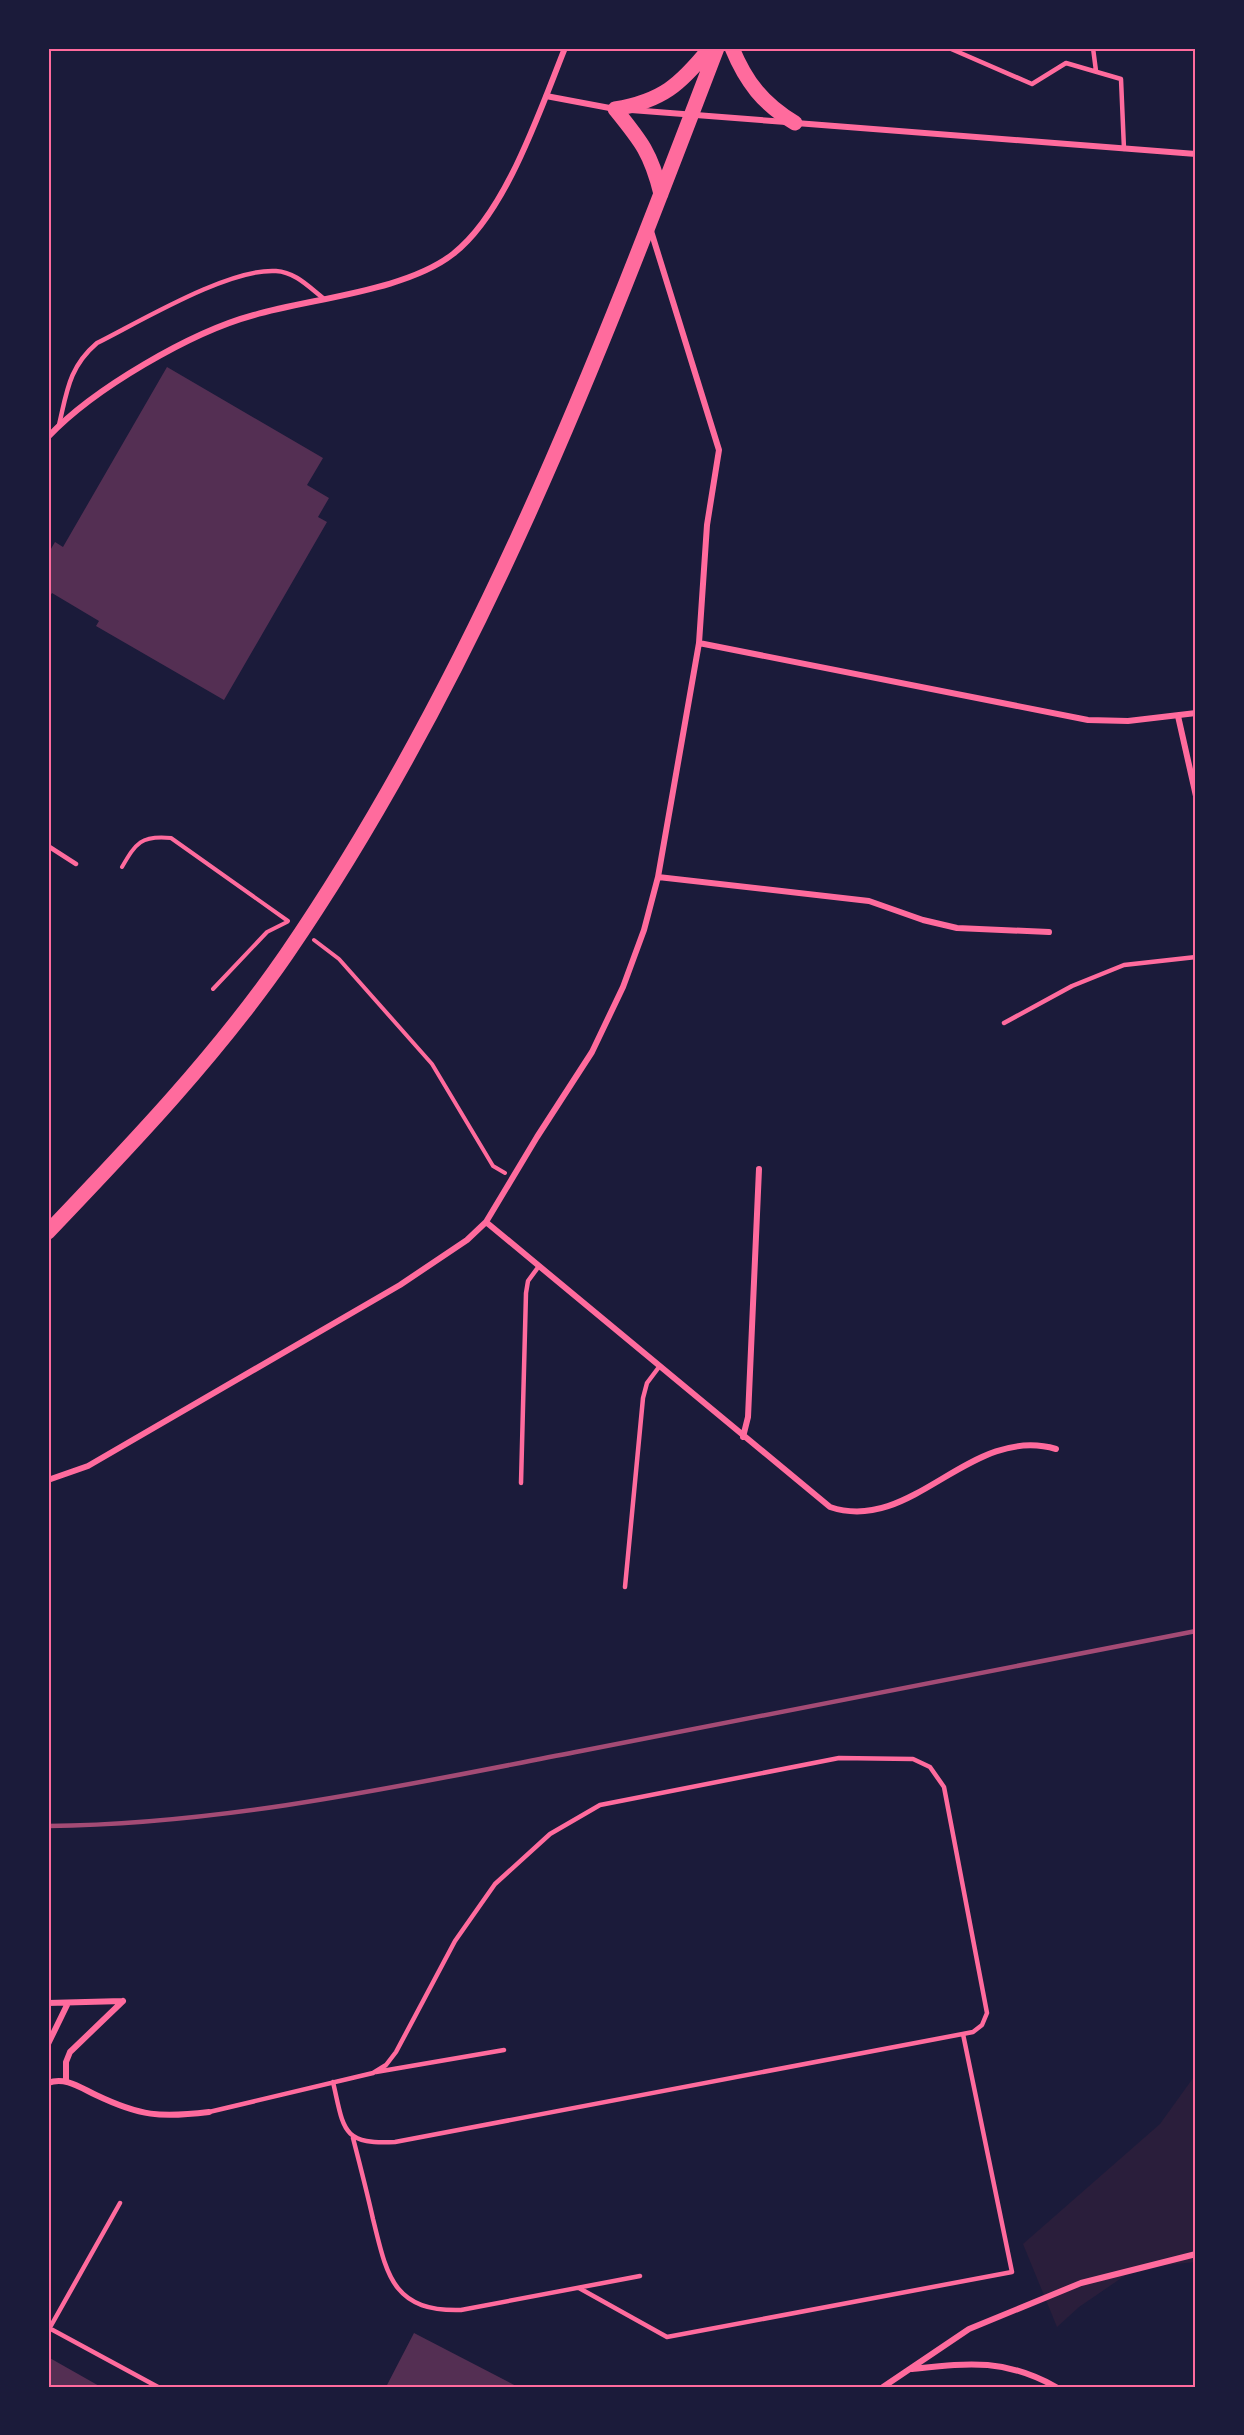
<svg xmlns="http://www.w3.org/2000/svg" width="1244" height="2435" font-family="'DejaVu Sans',sans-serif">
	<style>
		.green { fill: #2a1e3b }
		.building { fill: #542f53 }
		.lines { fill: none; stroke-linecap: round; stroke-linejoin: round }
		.path { stroke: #ff6b9d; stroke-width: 4 }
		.service { stroke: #ff6b9d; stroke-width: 4.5 }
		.minor { stroke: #ff6b9d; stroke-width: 6 }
		.primary { stroke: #ff6b9d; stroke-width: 15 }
		.rail { stroke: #a44b75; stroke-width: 4.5 }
		.neatline { fill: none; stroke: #ff6b9d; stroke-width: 2 }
	</style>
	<rect width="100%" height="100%" fill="#1b1b3a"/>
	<path class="green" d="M1196,2074V2262L1136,2268L1079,2307L1057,2327L1023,2244L1160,2124Z"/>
	<path class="building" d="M167,367L323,458L307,485L329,498L318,517L327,522L224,700L96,626L99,621L52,593L48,599V554L55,542L63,547Z
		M414,2333L518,2387H386Z
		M48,2357L101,2387H48Z"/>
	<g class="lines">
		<path class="path" d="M122,867C136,843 141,835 171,838L288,921
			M314,940L339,959L432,1064L493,1166L505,1173
			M213,989L267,932L287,922"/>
		<path class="service" d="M949,48L1032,84L1066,63L1121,79L1124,149
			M1093,48L1096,71
			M59,425C67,391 69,367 97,343C141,321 229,268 276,271C295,272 309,287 323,298
			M48,846L76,864
			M1004,1023L1072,986L1124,965L1196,957
			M521,1483L526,1293L528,1281L539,1266
			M625,1587L643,1398L647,1383L659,1367
			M376,2072L504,2050
			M209,2112L373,2073L386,2065L396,2052L455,1941L495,1884L550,1834L600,1805L839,1758L913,1759L930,1767L944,1787L987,2013L982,2025L973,2032L395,2142C341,2145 344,2129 333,2082
			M353,2138C360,2165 367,2192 373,2219C387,2276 393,2312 461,2310L640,2276
			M579,2288L667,2337L1012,2272L963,2034
			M49,2328L158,2387
			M48,2331L120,2203"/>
		<path class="minor" d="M546,96L615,109
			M631,110L786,122
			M796,123L1196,154
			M48,437C93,389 191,332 254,315C313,298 406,291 453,254C506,213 540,110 565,48
			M699,643L1088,720L1128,721L1196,713
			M1178,716L1196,796
			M658,877L869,901L923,920L957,928L1049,932
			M486,1222L830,1507C912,1535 970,1424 1056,1449
			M743,1437L748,1417L759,1169
			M48,1480L88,1466L400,1285L467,1240L486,1222L537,1137L592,1052L623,987L644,930L658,877L699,643L707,525L719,450L651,231
			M48,2003L123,2001
			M48,2044L68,2003
			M66,2081V2062L70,2052L123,2001
			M48,2083C65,2076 81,2088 96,2095C140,2116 160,2118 209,2112
			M912,2369C968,2363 1004,2358 1056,2387
			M883,2387L969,2329L1081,2283L1196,2254"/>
		<path class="primary" d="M732,48C746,82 763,104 795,123
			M615,109C662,101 680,85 710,48
			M615,109C641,141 651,153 661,194
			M48,1232C132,1144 217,1055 286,955C477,676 597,362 717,48"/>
		<path class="rail" d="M48,1826C228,1824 405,1785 581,1751C786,1711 991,1671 1196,1631"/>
	</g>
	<rect width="1244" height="2435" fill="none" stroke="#1b1b3a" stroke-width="99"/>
	<rect x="50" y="50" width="1144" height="2336" class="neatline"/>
</svg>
